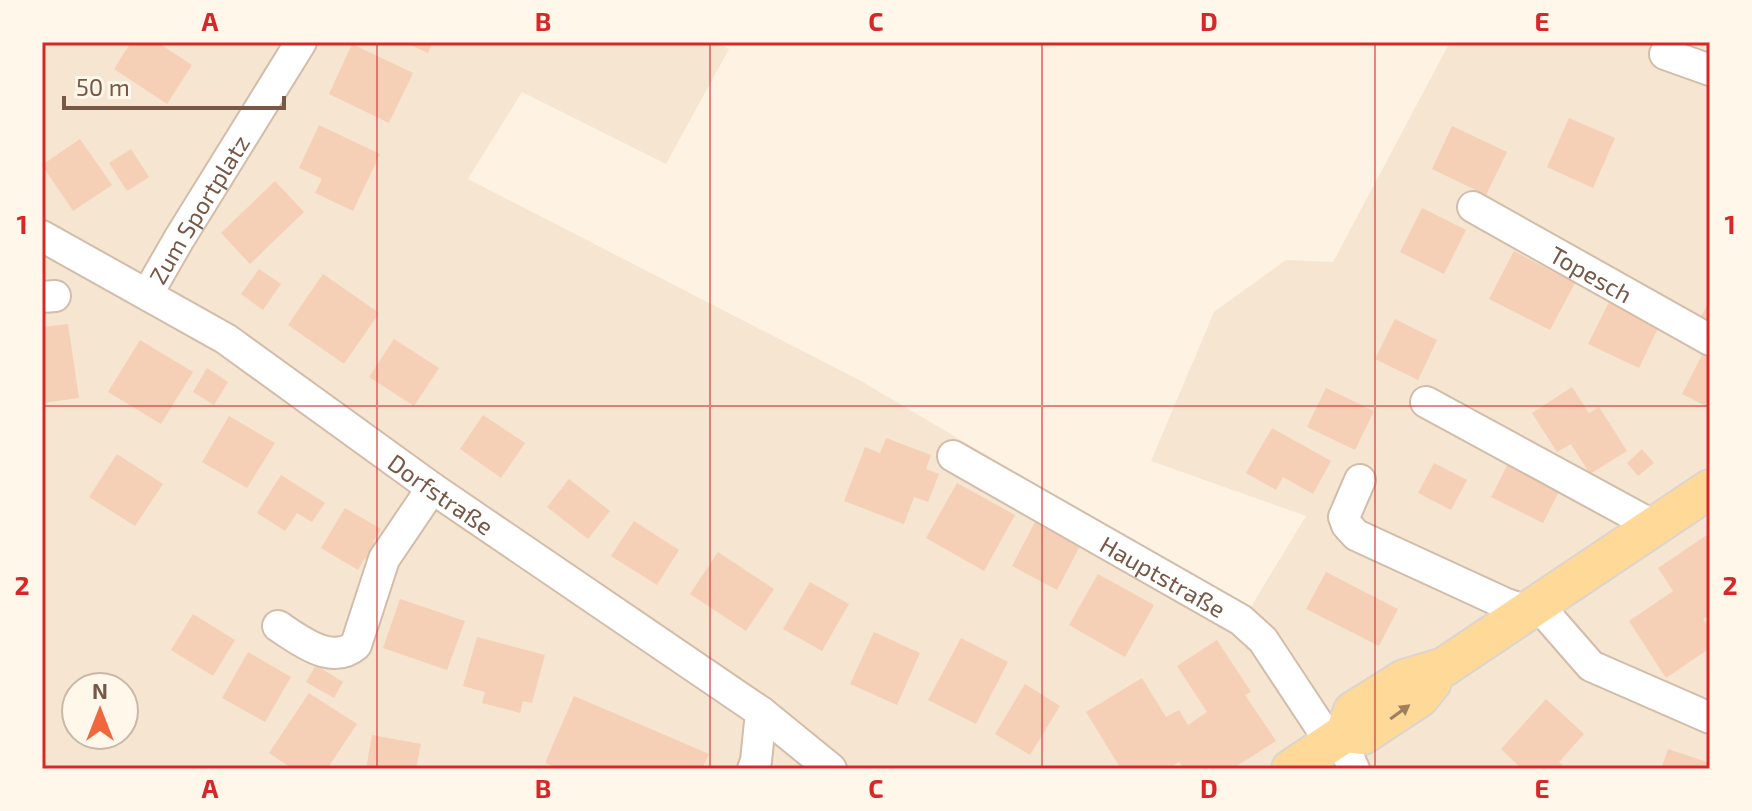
<svg xmlns="http://www.w3.org/2000/svg" width="1752" height="811" font-family="'Exo 2',sans-serif">
	<style>
		.residential { fill: #f6e5d0; fill-rule: evenodd }
		.building { fill: #f5d0b7 }
		.lines { fill: none; stroke-linecap: round; stroke-linejoin: round }
		.minor-casing { stroke: #d2bcaa; stroke-width: 34 }
		.major-casing { stroke: #dcd4cf; stroke-width: 42 }
		.minor { stroke: #fff; stroke-width: 30 }
		.major { stroke: #ffd998; stroke-width: 38 }
		.oneway { fill: #a07f5f }
		.grid { fill: none; stroke: #d62828; stroke-width: 2; stroke-opacity: 0.55 }
		.labels { text-anchor: middle; dominant-baseline: central; stroke-width: 7; stroke-linejoin: round; paint-order: stroke }
		.street-label { font-size: 24px; fill: #775846; stroke: #fff7ea }
		.neatline { fill: none; stroke: #d62828; stroke-width: 3 }
		.grid-label { font-size: 26px; text-anchor: middle; font-weight: bold; fill: #d62828 }
	</style>
	<rect width="100%" height="100%" fill="#fef3e2"/>
	<path class="residential" d="M42,42H717L729,49L666,164L522,92L468,179L861,381L1249,610L1306,516L1151,461L1214,312L1286,260L1333,262L1450,42H1710V769H42ZM76,687H124V735H76Z"/>
	<path class="building" d="M131,42H157L192,65L167,104L114,69Z
		M404,42H433L428,53Z
		M352,44L413,73L389,123L329,94Z
		M1569,118L1615,138L1593,188L1547,167Z
		M319,125L380,154L353,211L315,193L322,179L299,168Z
		M1452,126L1507,152L1486,195L1432,169Z
		M80,139L112,185L73,211L42,165Z
		M131,149L149,177L127,191L109,163Z
		M275,181L304,212L250,264L221,233Z
		M1422,208L1466,230L1444,274L1400,252Z
		M1514,251L1575,283L1550,330L1489,299Z
		M259,269L281,284L263,310L241,294Z
		M323,274L379,313L344,364L288,325Z
		M1610,300L1660,324L1639,368L1588,344Z
		M1710,300V326L1699,320Z
		M1395,319L1437,340L1418,380L1375,359Z
		M68,324L79,398L42,403V327Z
		M394,339L439,368L414,406L369,377Z
		M140,340L193,372L161,424L108,392Z
		M1704,351L1710,354V408L1682,394Z
		M207,368L228,382L214,405L193,392Z
		M1572,387L1589,413L1599,407L1627,451L1590,474L1571,444L1557,452L1532,413Z
		M1326,388L1374,411L1355,450L1307,427Z
		M483,415L525,443L501,478L460,449Z
		M229,416L275,443L247,488L202,462Z
		M1272,428L1331,461L1313,494L1283,477L1276,490L1246,473Z
		M886,438L931,455L926,469L939,474L928,502L914,497L904,524L844,501L865,447L880,453Z
		M1642,449L1654,463L1638,476L1627,463Z
		M117,454L163,484L135,526L89,497Z
		M1434,463L1467,480L1451,510L1418,493Z
		M1508,464L1560,490L1543,523L1491,497Z
		M281,475L325,503L312,522L297,513L285,531L257,513Z
		M569,479L610,511L588,539L547,507Z
		M957,483L1015,515L984,571L926,538Z
		M345,508L381,529L373,542L382,546L373,562L365,558L358,570L321,548Z
		M634,521L679,550L657,585L611,556Z
		M1035,522L1080,546L1057,590L1012,566Z
		M1710,533V615L1703,619L1710,629V648L1666,678L1629,621L1673,591L1658,568Z
		M718,552L774,589L746,631L690,594Z
		M1326,572L1398,609L1379,646L1306,609Z
		M1098,574L1154,605L1125,657L1069,625Z
		M810,582L849,604L822,651L783,629Z
		M400,599L465,621L447,670L383,648Z
		M193,614L235,640L213,676L171,650Z
		M874,632L920,653L897,705L850,684Z
		M477,637L545,655L532,703L523,701L520,713L482,703L485,692L463,686Z
		M961,638L1008,662L976,724L928,700Z
		M1217,640L1251,692L1245,695L1276,741L1232,769H1184L1179,762L1168,769H1121L1086,712L1142,678L1166,717L1179,710L1188,725L1207,712L1177,666Z
		M248,652L291,677L265,722L222,698Z
		M316,665L343,682L334,698L306,682Z
		M1025,684L1060,706L1030,755L995,734Z
		M309,693L357,724L327,769H293L269,753Z
		M574,696L709,754L702,769H560L545,763Z
		M1546,699L1584,734L1559,762L1567,769H1522L1501,749Z
		M372,735L421,744L416,769H366Z
		M1668,749L1710,763V769H1661Z"/>
	<g class="lines">
		<g class="minor-casing">
			<g id="minor">
				<path d="M1665,54L1710,70"/>
				<path id="s1" d="M1473,207L1710,340"/>
				<path id="s2" d="M42,236L226,339L432,488L761,712L831,769"/>
				<path id="s3" d="M148,293L179,239L301,42"/>
				<path d="M42,297L55,296"/>
				<path d="M1426,402L1654,526"/>
				<path id="s4" d="M953,456L1241,620L1263,640L1331,743"/>
				<path d="M1360,480L1344,517L1347,525L1356,535L1506,604L1527,611"/>
				<path d="M1537,604L1591,666L1710,718"/>
				<path d="M278,626C299,640 332,666 356,645L384,559L432,488"/>
				<path d="M1339,737L1354,769"/>
				<path d="M753,769L756,761L761,712"/>
			</g>
		</g>
		<g class="major-casing">
			<path id="major" d="M1345,733L1363,735L1419,698L1432,682
				M1291,769L1345,733L1353,711L1404,679L1444,667L1710,489"/>
		</g>
		<use href="#minor" class="minor"/>
		<use href="#major" class="major"/>
	</g>
	<defs><path id="oneway-solid" d="M-6-.8H1V-3.2L6.5 0L1 3.2V.8H-6Z" transform="scale(2)"/></defs>
	<use class="oneway" href="#oneway-solid" transform="translate(1400 712) rotate(-36)"/>
	<path class="grid" d="M377,42V769M710,42V769M1042,42V769M1375,42V769M42,406H1710"/>
	<g class="labels">
		<g class="street-label">
			<text stroke="none"><textPath href="#s3" startOffset="98">Zum Sportplatz</textPath></text>
			<text stroke="none"><textPath href="#s1" startOffset="136">Topesch</textPath></text>
			<text stroke="none"><textPath href="#s2" startOffset="476">Dorfstraße</textPath></text>
			<text stroke="none"><textPath href="#s4" startOffset="242">Hauptstraße</textPath></text>
		</g>
	</g>
	<rect width="1752" height="811" fill="none" stroke="#fff7ea" stroke-width="88"/>
	<g transform="translate(100 711)"><circle r="38" fill="#fff7ea" stroke="#c9b7a8" stroke-width="2"/>
	<path d="M0-6L14 30L0 20L-14 30Z" fill="#f0673e"/>
	<text y="-12" font-size="22" font-weight="bold" text-anchor="middle" fill="#775846">N</text>
	</g>
	<path d="M64 96v12h220v-12" fill="none" stroke="#775846" stroke-width="4"/>
	<text x="76" y="96" font-size="24" fill="#775846" stroke="#fff7ea" stroke-width="6" paint-order="stroke">50 m</text>
	<rect x="44" y="44" width="1664" height="723" class="neatline"/>
	<g class="grid-label">
		<text x="210" y="31">A</text>
		<text x="543" y="31">B</text>
		<text x="876" y="31">C</text>
		<text x="1209" y="31">D</text>
		<text x="1542" y="31">E</text>
		<text x="22" y="234">1</text>
		<text x="1730" y="234">1</text>
		<text x="22" y="595">2</text>
		<text x="1730" y="595">2</text>
		<text x="210" y="798">A</text>
		<text x="543" y="798">B</text>
		<text x="876" y="798">C</text>
		<text x="1209" y="798">D</text>
		<text x="1542" y="798">E</text>
	</g>
</svg>
